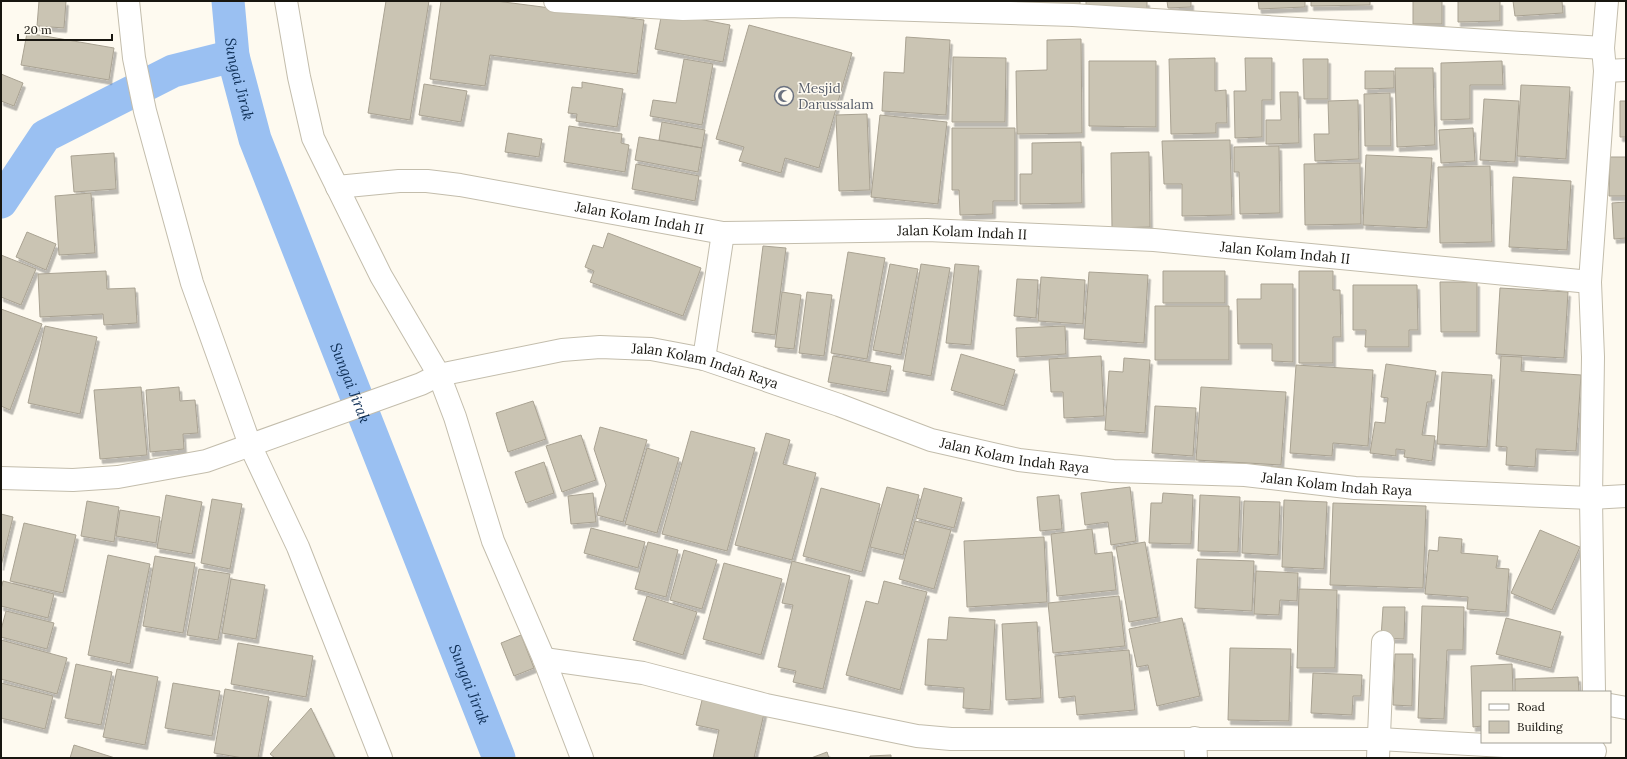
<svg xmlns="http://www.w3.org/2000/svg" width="1627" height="759" font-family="Lora,serif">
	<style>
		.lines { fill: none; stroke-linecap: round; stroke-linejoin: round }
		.canal { stroke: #9ac0f2; stroke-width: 33 }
		.building { fill: #cac4b3; stroke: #a9a292; filter: url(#shadow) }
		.minor-casing { stroke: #c3bdac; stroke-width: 24 }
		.tertiary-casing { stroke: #c3bdac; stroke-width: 24 }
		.minor { stroke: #fff; stroke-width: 22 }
		.tertiary { stroke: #fff; stroke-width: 22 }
		.labels { text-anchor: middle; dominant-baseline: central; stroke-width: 3; stroke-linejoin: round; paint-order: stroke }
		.worship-label { font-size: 14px; fill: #5b616d; stroke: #fefaf0; text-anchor: start }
		.street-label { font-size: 14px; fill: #181610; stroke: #fefaf0 }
		.water-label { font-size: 15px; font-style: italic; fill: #0f2f56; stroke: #fefaf0 }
	</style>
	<defs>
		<filter id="shadow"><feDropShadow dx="2.5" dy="4.5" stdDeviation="0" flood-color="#0004"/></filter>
	</defs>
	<rect width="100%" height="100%" fill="#fefaf0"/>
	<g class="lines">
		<g class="canal">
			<path id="s1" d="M228,1L233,56L255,139L499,758"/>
			<path d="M1,202L45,136L173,71L233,56"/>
		</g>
	</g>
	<path class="building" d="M39,1H66L64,28L37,26Z
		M386,1H429L410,120L368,113Z
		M441,1H496L644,20L637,74L490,55L485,86L430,79Z
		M1038,1H1080V9L1038,8Z
		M1086,1H1147V11L1086,10Z
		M1167,1H1191V7L1168,8Z
		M1258,1H1305V7L1259,9Z
		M1311,1H1370V5L1311,6Z
		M1413,1H1442V24H1413Z
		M1458,1H1500V21L1458,22Z
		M1513,1H1562L1563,13L1515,16Z
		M662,12L730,25L723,62L655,49Z
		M749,25L852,53L819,168L785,158L781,173L739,161L744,147L716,139Z
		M27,33L114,48L109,80L21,65Z
		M906,37L950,40L946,115L882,111L884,72L904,73Z
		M1081,39L1082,133L1017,134L1016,71L1047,70V40Z
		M953,57L1006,58L1005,122H952Z
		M1215,58V91L1226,90L1227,123H1216V133L1171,134L1169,59Z
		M1245,58H1272V100H1262V137L1235,138L1234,91H1246Z
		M684,59L713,64L702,125L650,116L653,100L676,103Z
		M1303,59H1328V99H1304Z
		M1089,61H1156V127L1089,126Z
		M1502,61L1503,85H1470V119L1441,120V63Z
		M1395,68H1433L1435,145L1397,147Z
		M1365,71H1394V88L1365,89Z
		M1,74L23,83L14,106L1,101Z
		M582,82L623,89L617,127L576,121L577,114L568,113L572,87L582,88Z
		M424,84L467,91L461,122L419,115Z
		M1521,85L1570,87L1566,159L1517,156Z
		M1280,92H1298L1299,143L1266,144V120H1281Z
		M1390,93L1391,146H1365L1364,94Z
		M1484,99L1519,101L1515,162L1480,160Z
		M1358,100L1359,159L1315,161L1314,134H1329L1328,101Z
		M1620,101H1626V137H1620Z
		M867,114L870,190L839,191L836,115Z
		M880,115L947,122L938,204L871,197Z
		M662,122L705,130L702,148L659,140Z
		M569,126L622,134L621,143L629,145L625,172L564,162Z
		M952,128H1015V201H993V214L960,215L959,190H952Z
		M1473,128L1475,161L1441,163L1439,130Z
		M508,133L542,139L539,157L505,152Z
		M639,137L702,148L698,172L635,160Z
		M1230,140L1232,215L1182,216V184H1164L1162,141Z
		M1081,142L1082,203L1020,204V174H1032V143Z
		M1279,146L1280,213L1240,214L1239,172H1234V147Z
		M1149,152L1150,227L1112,228L1111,153Z
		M114,153L116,189L74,192L71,156Z
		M1366,155L1432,158L1427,228L1363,225Z
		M1610,157H1626V196H1609Z
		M1360,163L1361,224L1305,225L1304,164Z
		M636,164L699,176L695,201L632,189Z
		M1490,166L1492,242L1440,243L1438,167Z
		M1513,177L1571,181L1567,250L1509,247Z
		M91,193L95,253L59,255L55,196Z
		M1626,202V238L1614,239L1612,203Z
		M27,232L56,244L46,270L16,257Z
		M608,233L701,268L683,316L590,282L594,271L585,267L593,245L603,248Z
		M763,246L786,248L775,335L752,332Z
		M848,252L885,258L867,359L831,353Z
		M1,255L36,269L21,305L1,297Z
		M890,264L918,269L901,355L873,350Z
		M921,264L950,268L931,376L903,371Z
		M955,264L979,266L971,345L946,343Z
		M106,271L107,289L135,288L137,323L104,325L103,314L40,317L38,274Z
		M1163,271H1225V303H1163Z
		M1299,271H1333V290H1340L1341,337H1333V363H1299Z
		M1089,272L1148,275L1144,343L1084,339Z
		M1041,277L1085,280L1083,324L1038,321Z
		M1017,279L1038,280L1036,318L1014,316Z
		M1440,282H1477V332H1441Z
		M1261,284H1293V362L1272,361V344H1238L1237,299H1261Z
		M1353,285H1417L1418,330H1409V347H1365L1366,330H1353Z
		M1500,288L1568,292L1564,358L1496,354Z
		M782,292L801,295L794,349L775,347Z
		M807,292L832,295L824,356L799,353Z
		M1155,306H1229V360H1155Z
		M1,309L42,324L10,410L1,406Z
		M45,326L97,337L80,414L28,403Z
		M1065,326L1066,354L1017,357L1016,328Z
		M961,354L1015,370L1004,406L951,390Z
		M833,356L891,366L886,392L828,382Z
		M1101,356L1104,416L1064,418L1063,392H1051L1049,359Z
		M1501,356L1522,357L1521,371L1581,375L1576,451L1536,449L1535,467L1506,465L1507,447L1496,446Z
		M1124,358L1150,360L1145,433L1105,430L1109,371L1123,372Z
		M1386,364L1436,371L1431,402H1427L1422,435L1435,436L1432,461L1404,457L1405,450L1396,449V456L1370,453L1375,422L1385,423L1388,398L1381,397Z
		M1296,365L1373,370L1368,446L1333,443L1332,456L1290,453Z
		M1442,372L1492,375L1487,447L1437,444Z
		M141,387L147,455L100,459L94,390Z
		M179,387L180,401L195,400L198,433L183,434L184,449L150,452L146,390Z
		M1201,387L1286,392L1281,465L1196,460Z
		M533,401L546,439L508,452L496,413Z
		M1155,406L1196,408L1193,456L1152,453Z
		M600,427L647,440L623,522L597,515L606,485L594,449Z
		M691,431L755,448L727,551L662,534Z
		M766,433L790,440L783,464L816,473L792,560L735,545Z
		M581,435L596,480L562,492L546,446Z
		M647,448L679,458L657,533L625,524Z
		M544,462L554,493L526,503L515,472Z
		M887,487L919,495L903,555L870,547Z
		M1130,487L1136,541L1111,545L1108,522L1085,525L1081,493Z
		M821,488L880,504L862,572L803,556Z
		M924,488L962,498L954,528L916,518Z
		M593,493L596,522L571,524L568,496Z
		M1163,493L1193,495L1191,544L1149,543L1151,503H1162Z
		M166,495L202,502L192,554L157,548Z
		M1059,495L1062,529L1040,531L1037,497Z
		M1200,495L1240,497L1238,552L1198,551Z
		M212,499L242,504L230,569L201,563Z
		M1284,500L1327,502L1324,569L1282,567Z
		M87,501L119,507L114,542L81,536Z
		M1244,501L1280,502L1278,555L1242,553Z
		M1333,503L1426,506L1423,588L1330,585Z
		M120,510L160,517L156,543L116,536Z
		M1,514L13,517L1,566Z
		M915,521L951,530L934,589L899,579Z
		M24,523L76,535L63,593L10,581Z
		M591,528L645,542L638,568L584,553Z
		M1092,529L1095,554L1112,552L1116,590L1057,596L1051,534Z
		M1540,530L1580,547L1552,610L1511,593Z
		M1044,537L1047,602L967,607L964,541Z
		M1439,537L1462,539L1461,553L1498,556L1496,568L1509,569L1506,612L1467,609L1468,597L1425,594L1429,550L1438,551Z
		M648,542L678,550L666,597L635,589Z
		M1145,542L1158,617L1129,622L1116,547Z
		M684,550L717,560L702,609L670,600Z
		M108,555L150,564L130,664L88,655Z
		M155,556L195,563L183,633L143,626Z
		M1197,559L1254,561L1252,611L1195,608Z
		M792,561L850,576L823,689L793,682L796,671L778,667L793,605L782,603Z
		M724,563L782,579L761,655L703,639Z
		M199,569L230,574L218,640L187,635Z
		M1256,571L1298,573L1297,601L1280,600L1279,615L1254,614Z
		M231,579L265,585L256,639L222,633Z
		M3,581L54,594L48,618L1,606V589Z
		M884,581L927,592L900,690L846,675L866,601L878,604Z
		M1299,589L1337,590L1335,668H1297Z
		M647,596L697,612L683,655L633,640Z
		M1119,596L1125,646L1053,653L1048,603Z
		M1422,606L1464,607L1463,650H1447L1444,719L1418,718Z
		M1383,607H1405L1404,639L1381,638Z
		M6,611L54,623L47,649L1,637V630Z
		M949,617L995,620L990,710L963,708L964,688L925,685L928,639L947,640Z
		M1182,618L1200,696L1157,706L1148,665L1137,667L1129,629Z
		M1506,618L1561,632L1551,668L1496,654Z
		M1037,622L1041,698L1006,700L1002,624Z
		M521,635L534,668L514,676L501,643Z
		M1,640L67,658L57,694L1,679Z
		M238,643L313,656L306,697L231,684Z
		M1230,648L1291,649L1289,721L1228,720Z
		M1129,650L1135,710L1077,715L1075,696L1059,698L1055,656Z
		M1395,654H1413L1412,706L1393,705Z
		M76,664L112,672L101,725L65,718Z
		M1512,664L1513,692H1482V726L1473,727L1471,666Z
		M117,669L158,677L145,745L103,737Z
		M1313,673L1362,675L1361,696H1353L1352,715L1311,713Z
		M1578,677L1579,692H1515V679Z
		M1,683L53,696L45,729L1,718Z
		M173,683L220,691L212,736L165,728Z
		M225,689L269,697L258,758H243L214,753Z
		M703,696L765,709L754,758H713L719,730L696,725Z
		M311,708L335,758H275L270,754Z
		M74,745L115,758H70Z
		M827,752L829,758H811Z
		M891,755V758H870V756Z"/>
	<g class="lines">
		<g class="minor-casing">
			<g id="minor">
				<path d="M128,1L134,58L145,111L192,283L250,445L298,547L381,758"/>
				<path d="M286,1L299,77L313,138L381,276L439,375L455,417L493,541L544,659L582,758"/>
				<path d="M555,1L683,9L787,6L1073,15L1603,48"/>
				<path d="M1605,71L1626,70"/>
				<path id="s2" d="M337,187L399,181H427L460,185L723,233L927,230L1154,240L1590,282"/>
				<path d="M704,359L723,233"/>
				<path d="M544,659L643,673L766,705L917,736L951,739H1379L1595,751"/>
				<path d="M1594,692L1591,498L1593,357L1590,282L1605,71L1603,48L1607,1"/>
				<path d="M1610,705L1626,708"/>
				<path d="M1195,738L1196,758"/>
				<path d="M1378,758L1383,642"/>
			</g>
		</g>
		<g class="tertiary-casing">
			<g id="tertiary">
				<path id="s3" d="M1,478L73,480L118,477L206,461L421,384L439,375L562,350L600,347L651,349L704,359L839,405L931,440L1019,460L1113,471L1245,475L1355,488L1591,498L1626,496"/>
			</g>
		</g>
		<use href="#minor" class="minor"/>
		<use href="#tertiary" class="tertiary"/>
	</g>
	<defs>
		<g id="mosque-ring" transform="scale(1)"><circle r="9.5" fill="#fefaf0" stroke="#6b7280" stroke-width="1.5"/><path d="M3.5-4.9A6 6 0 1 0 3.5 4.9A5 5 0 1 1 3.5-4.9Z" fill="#6b7280"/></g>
	</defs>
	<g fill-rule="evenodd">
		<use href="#mosque-ring" x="784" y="96"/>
	</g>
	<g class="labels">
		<g class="worship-label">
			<text x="798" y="88">Mesjid<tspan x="798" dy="16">Darussalam</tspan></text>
		</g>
		<g class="street-label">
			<text stroke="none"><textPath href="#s2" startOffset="306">Jalan Kolam Indah II</textPath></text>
			<text stroke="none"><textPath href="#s2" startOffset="630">Jalan Kolam Indah II</textPath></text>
			<text stroke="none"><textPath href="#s2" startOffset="954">Jalan Kolam Indah II</textPath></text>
			<text stroke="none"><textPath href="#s3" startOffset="726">Jalan Kolam Indah Raya</textPath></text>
			<text stroke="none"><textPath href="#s3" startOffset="1050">Jalan Kolam Indah Raya</textPath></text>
			<text stroke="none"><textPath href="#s3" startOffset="1374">Jalan Kolam Indah Raya</textPath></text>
		</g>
		<g class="water-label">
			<text stroke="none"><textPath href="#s1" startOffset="79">Sungai Jirak</textPath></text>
			<text stroke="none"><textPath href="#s1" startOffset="403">Sungai Jirak</textPath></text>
			<text stroke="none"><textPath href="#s1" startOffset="727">Sungai Jirak</textPath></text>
		</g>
	</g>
	<rect width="1627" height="759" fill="none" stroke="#181610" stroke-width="4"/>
	<rect x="1481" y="691" width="130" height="52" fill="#fefaf0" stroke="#a29f96"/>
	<rect x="1489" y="704" width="20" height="6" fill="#ffffff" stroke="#a29f96"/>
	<text x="1517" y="711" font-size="12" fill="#181610">Road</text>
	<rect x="1489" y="721" width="20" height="12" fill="#cac4b3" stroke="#a29f96"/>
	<text x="1517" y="731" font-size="12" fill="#181610">Building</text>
	<path d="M18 34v6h94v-6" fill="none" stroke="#181610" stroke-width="2"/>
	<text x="24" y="34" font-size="12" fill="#181610" stroke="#fefaf0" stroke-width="3" paint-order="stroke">20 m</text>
</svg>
